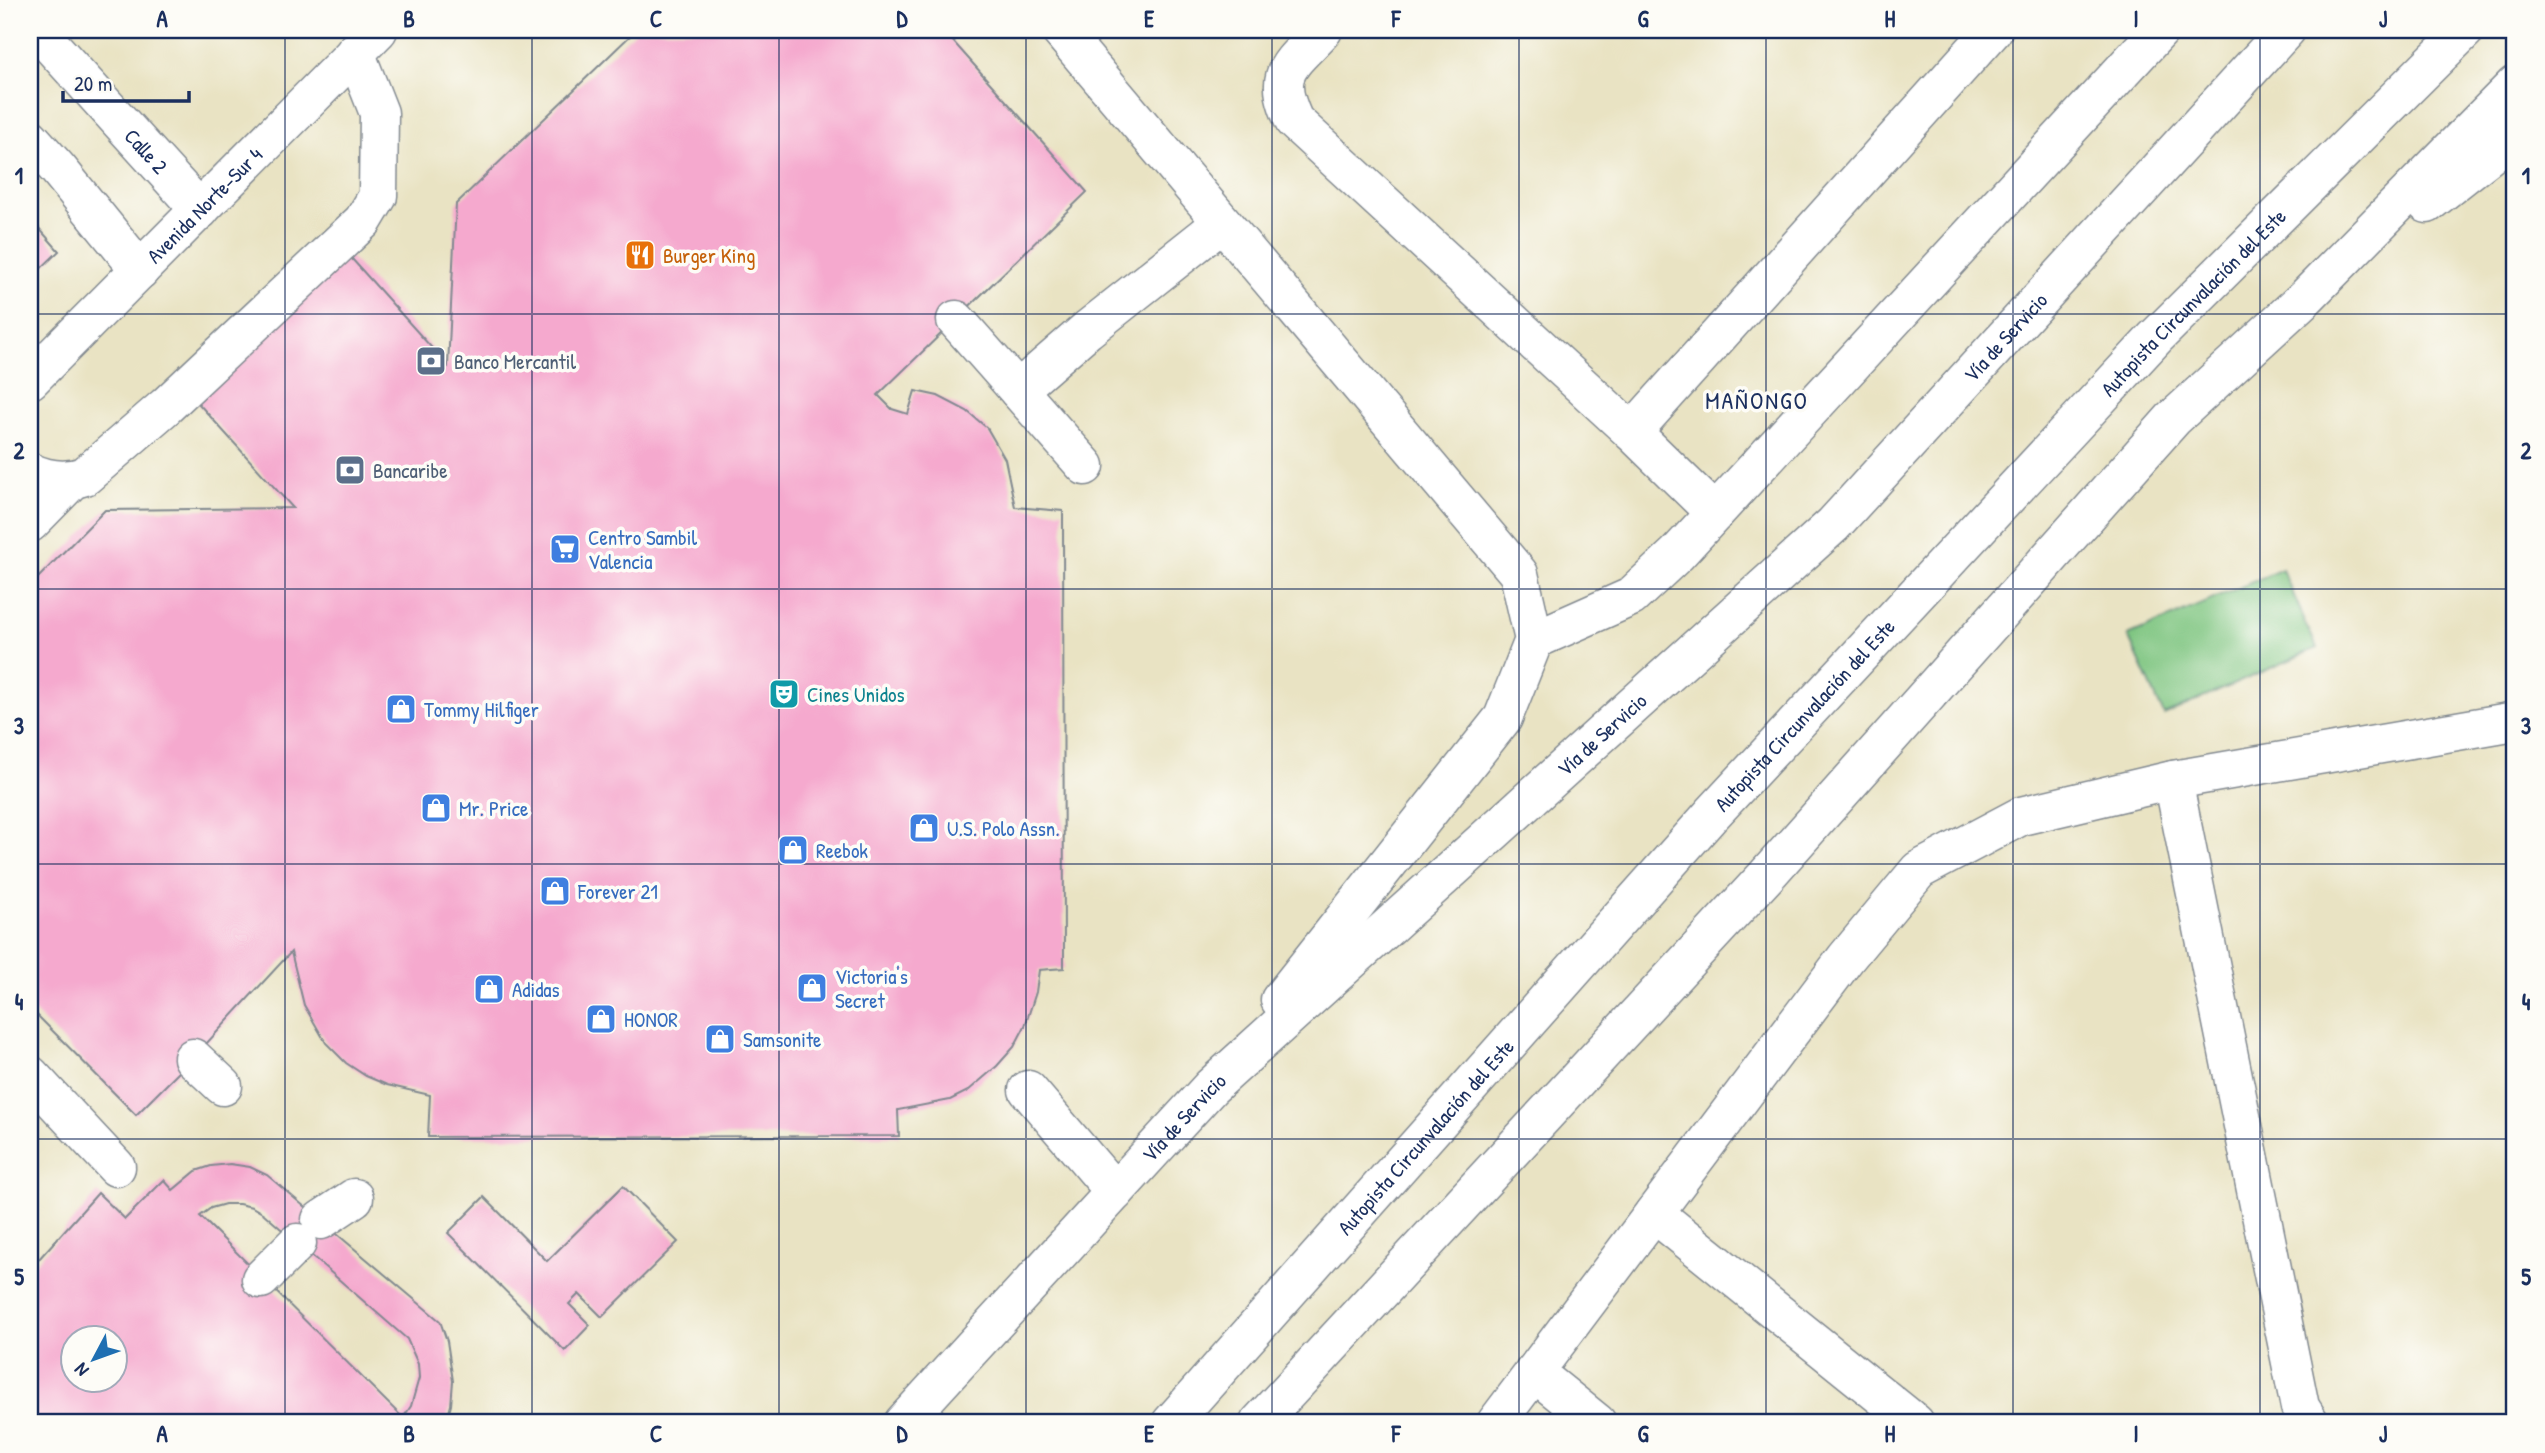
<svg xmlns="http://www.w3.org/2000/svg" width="2545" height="1453" font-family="'Patrick Hand',sans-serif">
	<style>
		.green { fill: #80c682; stroke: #4e7a70; stroke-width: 2 }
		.building { fill: #f5a9ce; fill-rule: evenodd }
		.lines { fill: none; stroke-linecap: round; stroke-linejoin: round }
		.minor-casing { stroke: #828990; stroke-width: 41 }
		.highway-casing { stroke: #828990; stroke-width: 41 }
		.minor { stroke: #fff; stroke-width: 38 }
		.highway { stroke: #fff; stroke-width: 38 }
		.grid { fill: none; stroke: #1b2f5e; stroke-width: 2; stroke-opacity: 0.55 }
		.labels { text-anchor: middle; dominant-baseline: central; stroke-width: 7; stroke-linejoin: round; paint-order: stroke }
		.street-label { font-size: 21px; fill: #1b2f5e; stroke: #fdfcf7 }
		.food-label { font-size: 21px; fill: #c56008; stroke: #fdfcf7; text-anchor: start }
		.service-label { font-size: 21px; fill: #4e5e75; stroke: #fdfcf7; text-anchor: start }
		.shop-label { font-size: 21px; fill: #366cbe; stroke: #fdfcf7; text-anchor: start }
		.culture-label { font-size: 21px; fill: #0d838f; stroke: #fdfcf7; text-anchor: start }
		.quarter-label { font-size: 24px; letter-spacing: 2px; fill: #1b2f5e; stroke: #fdfcf7 }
		.neatline { fill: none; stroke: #1b2f5e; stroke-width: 2.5 }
		.grid-label { font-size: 23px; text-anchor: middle; font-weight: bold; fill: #1b2f5e }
	</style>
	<rect width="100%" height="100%" fill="#fdfcf7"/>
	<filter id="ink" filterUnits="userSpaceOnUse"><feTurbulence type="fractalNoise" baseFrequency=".0143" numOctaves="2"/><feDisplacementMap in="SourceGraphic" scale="14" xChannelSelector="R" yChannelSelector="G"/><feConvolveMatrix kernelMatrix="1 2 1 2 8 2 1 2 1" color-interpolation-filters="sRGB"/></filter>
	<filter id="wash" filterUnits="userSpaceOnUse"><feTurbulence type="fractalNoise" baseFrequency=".00686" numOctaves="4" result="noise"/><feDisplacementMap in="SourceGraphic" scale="28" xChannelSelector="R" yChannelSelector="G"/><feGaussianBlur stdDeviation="1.57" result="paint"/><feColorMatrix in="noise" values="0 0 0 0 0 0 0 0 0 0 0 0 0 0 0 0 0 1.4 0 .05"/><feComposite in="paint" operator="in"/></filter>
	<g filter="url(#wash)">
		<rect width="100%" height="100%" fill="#e9e3c3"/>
		<path class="green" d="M2282,569L2317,648L2164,715L2128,636Z"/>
		<g id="blocks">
			<path class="building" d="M636,30H943L1087,192L878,395L892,409L908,414L915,391L938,396L967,411L987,428L1005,459L1015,507L1063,511L1064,968L1039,970L1036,992L1025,1026L1014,1047L997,1066L968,1091L950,1100L898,1110L899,1136L428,1137L430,1095L387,1085L366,1076L346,1063L326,1043L304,1005L291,952L193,1058L136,1115L30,1008V586L105,510L293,508L189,393L343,249L448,366L456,204Z
				M30,218L59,251L30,279Z
				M230,1164L250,1167L267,1175L440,1321L447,1341L453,1381L451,1405L446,1423H30V1269L98,1193L125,1219L164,1180L173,1190L196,1171L211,1166ZM225,1204H239L252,1207L264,1214L407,1339L418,1364L419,1378L411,1406L403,1418L200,1216L211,1208ZM74,1338H116V1380H74Z
				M623,1186L678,1242L602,1317L579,1294L569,1304L590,1325L565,1351L448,1233L484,1197L547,1261Z"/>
		</g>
	</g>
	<g filter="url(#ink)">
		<use href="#blocks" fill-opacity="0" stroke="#828990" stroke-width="2"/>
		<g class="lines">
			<g class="minor-casing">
				<g id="minor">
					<path id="s1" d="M37,30L200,210"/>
					<path d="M1060,30L1519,574L1534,640L1503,718L1280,1000"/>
					<path d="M1323,30C1290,66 1271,71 1294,121L1632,432L1715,513"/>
					<path d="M30,138L58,169L140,270"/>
					<path d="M956,320L1085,466"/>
					<path id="s2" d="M30,380L378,30"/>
					<path d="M1018,390L1087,330L1222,223"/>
					<path d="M1632,432L1993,30"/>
					<path d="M30,472C47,480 67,482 85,476L166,406L363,221L378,196L379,113L355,52"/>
					<path d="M30,523L71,481"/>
					<path d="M1534,640L1631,597L1677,554L2160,30"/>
					<path d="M2173,780L2300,1407L2310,1423"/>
					<path d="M193,1058L223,1086"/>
					<path d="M30,1075L116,1167"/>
					<path d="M1028,1090L1115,1192"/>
					<path d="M1654,1213L1915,1423"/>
					<path d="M321,1220L354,1198"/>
					<path d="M261,1279L297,1243"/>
					<path d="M1534,1372L1597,1423"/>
					<path id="s3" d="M903,1423L1211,1087L1833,525L2286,30"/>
					<path d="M1496,1423L1846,958L1919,870L2021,816L2173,780L2515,721"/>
				</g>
			</g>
			<g class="highway-casing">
				<g id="highway">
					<path d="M2427,204L2515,135"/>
					<path id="s4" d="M1171,1423L1712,814L2155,338L2465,30"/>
					<path d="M1259,1423L1767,875L2173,419L2306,297L2515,85"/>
				</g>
			</g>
			<use href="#minor" class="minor"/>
			<use href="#highway" class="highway"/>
		</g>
	</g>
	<path class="grid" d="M285,30V1423M532,30V1423M779,30V1423M1026,30V1423M1272,30V1423M1519,30V1423M1766,30V1423M2013,30V1423M2260,30V1423M30,314H2515M30,589H2515M30,864H2515M30,1139H2515"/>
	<defs>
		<g id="restaurant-square" transform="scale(1.575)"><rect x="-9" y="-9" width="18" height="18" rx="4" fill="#e8710a" stroke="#fdfcf7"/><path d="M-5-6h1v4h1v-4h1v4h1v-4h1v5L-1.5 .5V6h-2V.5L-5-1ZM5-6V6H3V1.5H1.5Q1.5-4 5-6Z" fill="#fff"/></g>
		<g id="bank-square" transform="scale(1.575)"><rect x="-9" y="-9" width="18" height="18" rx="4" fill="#5c6f8a" stroke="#fdfcf7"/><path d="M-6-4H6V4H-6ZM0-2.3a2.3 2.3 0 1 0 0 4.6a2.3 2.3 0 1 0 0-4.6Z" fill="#fff"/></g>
		<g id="supermarket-square" transform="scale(1.575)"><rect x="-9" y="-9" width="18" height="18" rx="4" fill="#3f7fe0" stroke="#fdfcf7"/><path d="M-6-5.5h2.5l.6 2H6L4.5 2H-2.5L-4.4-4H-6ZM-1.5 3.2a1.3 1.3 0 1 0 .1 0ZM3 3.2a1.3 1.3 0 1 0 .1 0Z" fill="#fff"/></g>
		<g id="theatre-square" transform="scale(1.575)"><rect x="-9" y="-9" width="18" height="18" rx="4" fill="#0f9aa8" stroke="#fdfcf7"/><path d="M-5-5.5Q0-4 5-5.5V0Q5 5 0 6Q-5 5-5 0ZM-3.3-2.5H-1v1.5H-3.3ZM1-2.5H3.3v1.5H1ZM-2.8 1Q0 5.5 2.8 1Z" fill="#fff"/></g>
		<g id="shop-square" transform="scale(1.575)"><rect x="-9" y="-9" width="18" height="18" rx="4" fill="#3f7fe0" stroke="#fdfcf7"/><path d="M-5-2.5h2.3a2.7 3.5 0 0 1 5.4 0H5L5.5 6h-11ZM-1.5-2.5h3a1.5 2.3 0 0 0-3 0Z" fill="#fff"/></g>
	</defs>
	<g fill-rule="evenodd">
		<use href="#restaurant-square" x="640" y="255"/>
		<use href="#bank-square" x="431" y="361"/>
		<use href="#bank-square" x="350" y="470"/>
		<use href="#supermarket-square" x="565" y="549"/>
		<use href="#theatre-square" x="784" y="694"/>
		<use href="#shop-square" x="401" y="709"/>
		<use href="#shop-square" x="436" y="808"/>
		<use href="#shop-square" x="924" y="828"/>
		<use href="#shop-square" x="793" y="850"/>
		<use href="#shop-square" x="555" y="891"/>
		<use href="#shop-square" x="812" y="988"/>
		<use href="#shop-square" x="489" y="989"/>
		<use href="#shop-square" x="601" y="1019"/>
		<use href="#shop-square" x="720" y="1039"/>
	</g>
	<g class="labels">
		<g class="street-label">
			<text stroke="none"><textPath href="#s1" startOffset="163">Calle 2</textPath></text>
			<text stroke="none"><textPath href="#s2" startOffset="247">Avenida Norte-Sur 4</textPath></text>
			<text stroke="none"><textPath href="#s4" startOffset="1517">Autopista Circunvalación del Este</textPath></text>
			<text stroke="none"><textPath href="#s3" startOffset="1549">Vía de Servicio</textPath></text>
			<text stroke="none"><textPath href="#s4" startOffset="950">Autopista Circunvalación del Este</textPath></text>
			<text stroke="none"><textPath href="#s3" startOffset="982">Vía de Servicio</textPath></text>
			<text stroke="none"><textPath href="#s3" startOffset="415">Vía de Servicio</textPath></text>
			<text stroke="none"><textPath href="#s4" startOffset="383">Autopista Circunvalación del Este</textPath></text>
		</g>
		<g class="food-label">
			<text x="663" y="255">Burger King</text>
		</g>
		<g class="service-label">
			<text x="454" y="361">Banco Mercantil</text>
			<text x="373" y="470">Bancaribe</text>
		</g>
		<g class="shop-label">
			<text x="588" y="537">Centro Sambil<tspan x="588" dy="24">Valencia</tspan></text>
			<text x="424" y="709">Tommy Hilfiger</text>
			<text x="459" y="808">Mr. Price</text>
			<text x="947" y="828">U.S. Polo Assn.</text>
			<text x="816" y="850">Reebok</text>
			<text x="578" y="891">Forever 21</text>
			<text x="835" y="976">Victoria's<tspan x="835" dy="24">Secret</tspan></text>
			<text x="512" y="989">Adidas</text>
			<text x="624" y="1019">HONOR</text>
			<text x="743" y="1039">Samsonite</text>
		</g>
		<g class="culture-label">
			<text x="807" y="694">Cines Unidos</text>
		</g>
		<g class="quarter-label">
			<text x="1757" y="400">MAÑONGO</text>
		</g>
	</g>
	<rect width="2545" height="1453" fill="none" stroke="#fdfcf7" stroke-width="77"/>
	<g transform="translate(94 1359) rotate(229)"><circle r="33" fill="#fdfcf7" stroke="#a3aaba" stroke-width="2"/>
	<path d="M0-5L12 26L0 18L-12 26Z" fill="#1f6fb2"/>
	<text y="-10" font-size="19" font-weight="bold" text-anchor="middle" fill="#1b2f5e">N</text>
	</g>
	<path d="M63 91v10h126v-10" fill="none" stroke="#1b2f5e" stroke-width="3.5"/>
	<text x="74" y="91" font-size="21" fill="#1b2f5e" stroke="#fdfcf7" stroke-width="5" paint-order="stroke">20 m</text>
	<rect x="38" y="38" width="2468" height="1376" class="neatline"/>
	<g class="grid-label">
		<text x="162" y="27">A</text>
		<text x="409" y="27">B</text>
		<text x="656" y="27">C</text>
		<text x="902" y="27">D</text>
		<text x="1149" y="27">E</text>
		<text x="1396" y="27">F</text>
		<text x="1643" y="27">G</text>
		<text x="1890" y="27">H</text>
		<text x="2136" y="27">I</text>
		<text x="2383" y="27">J</text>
		<text x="19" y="184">1</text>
		<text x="2526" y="184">1</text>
		<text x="19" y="459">2</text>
		<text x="2526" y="459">2</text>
		<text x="19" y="734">3</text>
		<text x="2526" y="734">3</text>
		<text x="19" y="1010">4</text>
		<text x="2526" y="1010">4</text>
		<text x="19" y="1285">5</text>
		<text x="2526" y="1285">5</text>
		<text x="162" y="1442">A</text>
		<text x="409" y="1442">B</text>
		<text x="656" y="1442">C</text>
		<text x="902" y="1442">D</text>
		<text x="1149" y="1442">E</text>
		<text x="1396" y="1442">F</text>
		<text x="1643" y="1442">G</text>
		<text x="1890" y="1442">H</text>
		<text x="2136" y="1442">I</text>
		<text x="2383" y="1442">J</text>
	</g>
</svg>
